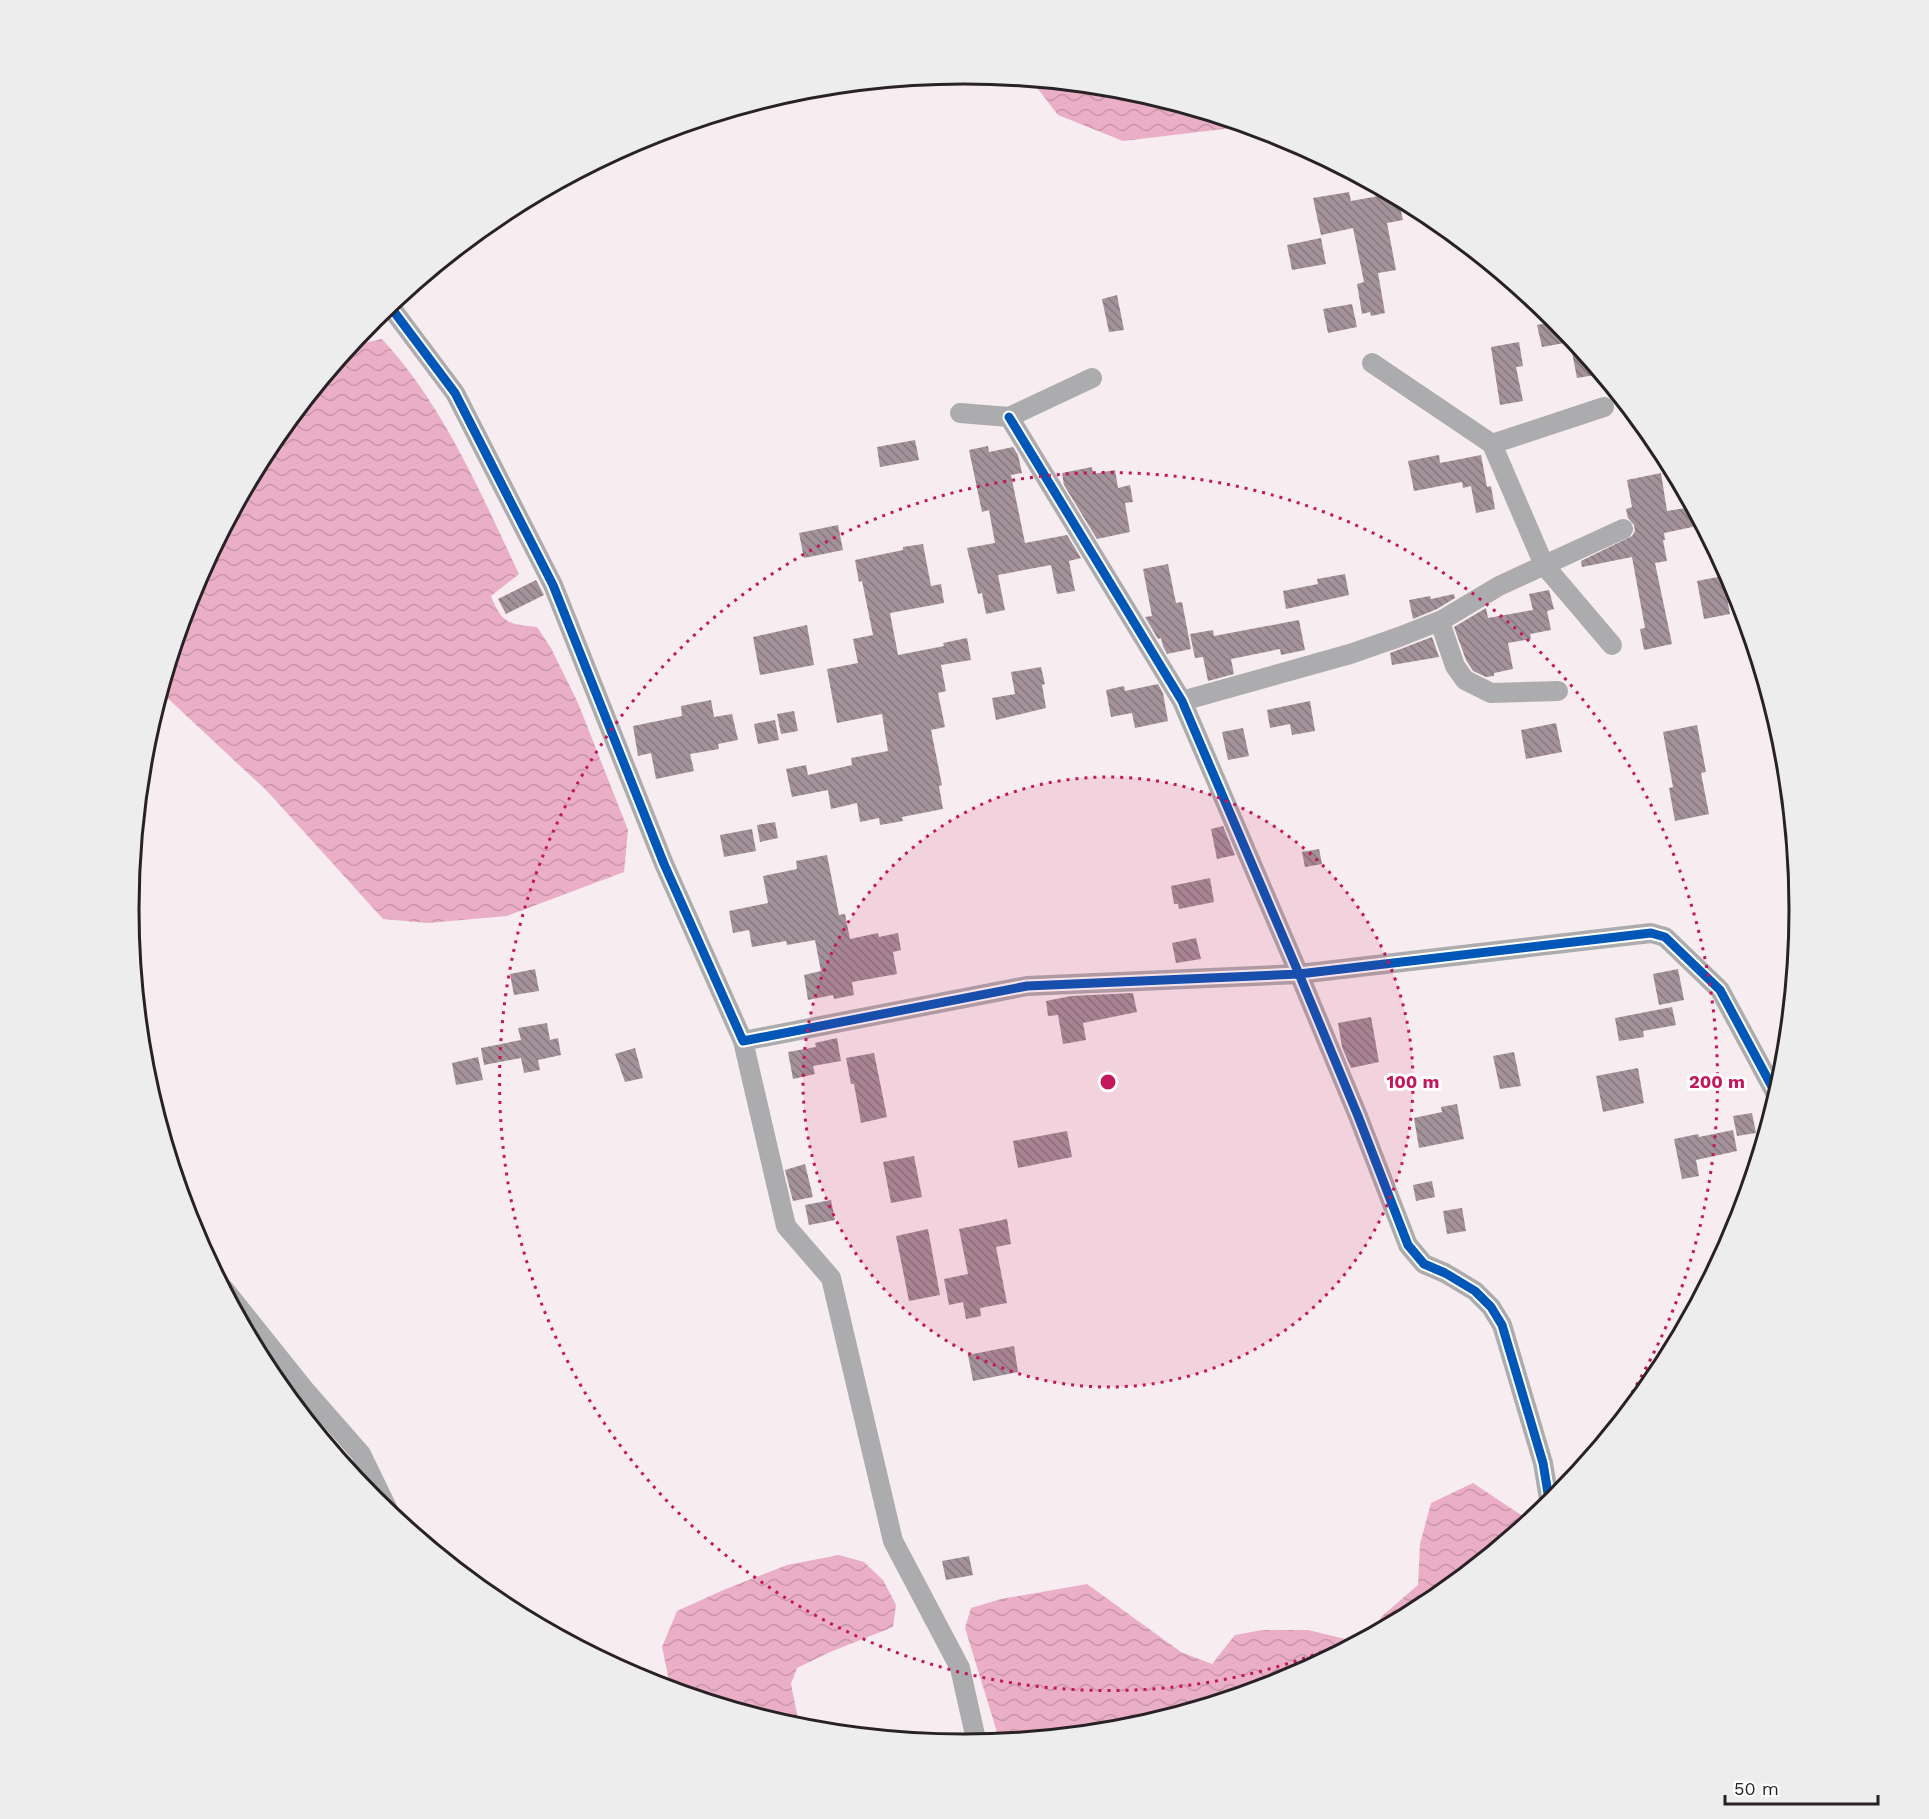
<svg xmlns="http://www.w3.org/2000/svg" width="1929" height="1819" font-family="'Work Sans',sans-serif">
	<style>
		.water { fill: url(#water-waves) }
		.building { fill: url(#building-back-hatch) }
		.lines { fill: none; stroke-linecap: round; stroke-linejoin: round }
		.street { stroke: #acabad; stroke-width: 20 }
		.cycleway-casing { stroke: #fff; stroke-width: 13 }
		.cycleway { stroke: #0057b8; stroke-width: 9 }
		.ring { fill: none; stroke: #c2185b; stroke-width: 3; stroke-dasharray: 3 6 }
		.rim { fill: none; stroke: #292224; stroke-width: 3 }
		.centre { fill: #c2185b; stroke: #fff; stroke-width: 3 }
		.ring-label { font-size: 18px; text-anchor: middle; font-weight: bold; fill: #c2185b; stroke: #fff; stroke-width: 6; stroke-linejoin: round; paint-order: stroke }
	</style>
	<defs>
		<pattern id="water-waves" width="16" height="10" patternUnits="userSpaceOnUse" patternTransform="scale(1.5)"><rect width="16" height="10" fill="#eaaec7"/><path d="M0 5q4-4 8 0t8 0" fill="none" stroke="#c995ab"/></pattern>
		<pattern id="building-back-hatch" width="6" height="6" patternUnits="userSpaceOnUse" patternTransform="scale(1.5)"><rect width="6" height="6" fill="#a4929a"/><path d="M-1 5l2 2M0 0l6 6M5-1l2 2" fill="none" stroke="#86777d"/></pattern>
	</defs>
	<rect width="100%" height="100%" fill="#f7ecf0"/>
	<path class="water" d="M1031,80L1128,90L1240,124L1232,128L1123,141L1058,115Z
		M382,339C444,406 480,492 519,574L491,596C501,623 510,625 537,627L551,648L578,703L628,830L624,872L507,916L428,923L383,919L267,791L161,692L192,589L270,445L350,346Z
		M1473,1483L1530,1521L1429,1605L1374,1634L1381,1617L1418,1585L1420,1544L1431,1503Z
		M839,1555L864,1562L883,1580L896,1605L893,1627L830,1652L797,1668L791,1684L800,1729L671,1690L662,1647L677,1611L721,1591L787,1565Z
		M1087,1584L1181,1652L1212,1664L1235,1635L1262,1630H1308L1358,1642L1284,1682L1127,1729L1000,1742L965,1628L971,1608L1001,1599Z"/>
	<path class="building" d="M1349,192L1351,201L1390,194L1398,198L1403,220L1387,223L1396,270L1378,273L1385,313L1371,316L1370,312L1362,314L1357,284L1364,282L1353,228L1321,235L1313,198Z
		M1321,238L1326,264L1292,270L1287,245Z
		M1117,295L1124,330L1109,332L1102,299Z
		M1352,304L1357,327L1328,333L1323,309Z
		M1558,321L1594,365L1601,374L1577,378L1570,342L1542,347L1537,325Z
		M1519,342L1523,366L1516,367L1523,401L1500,405L1491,347Z
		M915,440L919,460L880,467L877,447Z
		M988,446L989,452L1013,447L1018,455L1022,473L1011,475L1025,543L1067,535L1081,558L1069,561L1075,591L1057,594L1051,565L998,575L1005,610L986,614L982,593L978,594L967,548L995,543L989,510L982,512L969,450Z
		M1439,455L1440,463L1481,455L1487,487L1491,486L1495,509L1476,513L1471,486L1463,488L1462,482L1414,491L1408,461Z
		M1092,467L1093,474L1115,470L1118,488L1130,485L1133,502L1125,503L1130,532L1097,539L1064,485L1062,473Z
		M1661,473L1667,511L1692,507L1702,525L1664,533L1665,540H1663L1667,561L1655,563L1672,644L1644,650L1640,629L1645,628L1632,557L1582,567L1581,561L1632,536L1635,531L1634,525L1628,518L1626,509L1632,507L1627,480Z
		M838,525L843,550L804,558L799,533Z
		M923,544L931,586L941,584L944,603L890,613L898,655L944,646L943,643L967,638L971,660L941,665L946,691L938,693L945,727L931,730L942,785L939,786L943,809L902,817L903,821L880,825L879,818L860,822L857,803L831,809L828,790L792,797L786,769L806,765L808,775L852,765L851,758L888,751L882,714L837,723L827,669L858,663L853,639L873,635L862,581L859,582L855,560L903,550V547Z
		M1168,564L1176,603L1182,602L1191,649L1167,654L1163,646L1161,638L1158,639L1145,617L1152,616L1143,569Z
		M1345,574L1349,595L1286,609L1283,591L1318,584L1317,579Z
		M1723,576L1730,614L1704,619L1697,581Z
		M536,580L544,595L506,614L498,599Z
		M1549,590L1554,609L1547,611L1551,630L1530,634L1531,639L1508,643L1513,669L1494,673V676L1486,677L1473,671L1466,660L1454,627L1486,608L1488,618L1533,610L1529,594Z
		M1454,594L1455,598L1437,609L1413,619L1409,600L1430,596L1431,599Z
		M1299,620L1305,650L1281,655L1280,649L1231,659L1234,674L1208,681L1203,657L1195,658L1190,634L1213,630L1214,636Z
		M807,625L814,665L760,675L753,637Z
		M1432,637L1439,657L1392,665L1390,653Z
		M1041,667L1045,684L1042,685L1046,708L996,720L992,698L1015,694L1011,672Z
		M1158,684L1163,693L1168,721L1135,728L1132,713L1111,717L1106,690L1124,686L1125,691Z
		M711,700L714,717L732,714L738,740L718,744L719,749L690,754L694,771L656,779L651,753L638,756L633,726L682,716L681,706Z
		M1310,701L1315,731L1292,735L1290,724L1270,728L1267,710Z
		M794,711L798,731L781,734L777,714Z
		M775,720L779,740L758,744L754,724Z
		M1556,723L1562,752L1526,759L1521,730Z
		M1697,725L1706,772L1701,773L1709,814L1675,821L1669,788L1673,787L1663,732Z
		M1243,728L1249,756L1228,760L1222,732Z
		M775,822L778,838L760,842L757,825Z
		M1223,826L1235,855L1217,859L1211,829Z
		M752,829L756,851L724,857L720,835Z
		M1319,849L1322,864L1305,867L1302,852Z
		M827,855L839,915L845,914L850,939L878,933L879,937L898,933L901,950L893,952L897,974L852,982L854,995L834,999L833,995L808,1000L804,975L821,971L815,940L787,945L786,941L752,947L749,930L733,933L729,911L768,903L763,876L797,869L796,861Z
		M1210,878L1214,902L1179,909L1178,904H1174L1171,886Z
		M1196,938L1201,959L1176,963L1172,943Z
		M535,969L539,991L514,995L510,974Z
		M1678,969L1684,1000L1659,1005L1653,974Z
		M1133,993L1137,1012L1083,1023L1086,1040L1063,1044L1058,1015L1048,1016L1046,1001L1071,996Z
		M1672,1007L1676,1025L1643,1031L1644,1037L1619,1041L1615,1018Z
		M1371,1017L1379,1062L1351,1068L1342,1047L1338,1023Z
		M547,1023L550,1040L558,1038L561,1055L538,1060L540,1070L524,1073L521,1058L484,1065L481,1048L521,1040L518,1028Z
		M837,1038L841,1061L813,1066L815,1074L793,1079L788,1052L816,1047L815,1043Z
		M635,1048L643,1078L625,1082L615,1054Z
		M1514,1052L1521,1086L1500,1089L1493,1056Z
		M874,1053L887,1117L861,1123L854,1084H851L846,1058Z
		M478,1057L483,1080L456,1085L452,1063Z
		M1638,1068L1644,1103L1603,1112L1596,1076Z
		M1457,1104L1464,1139L1419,1148L1414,1118L1442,1112L1441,1107Z
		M1752,1113L1756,1133L1737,1136L1733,1116Z
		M1733,1130L1737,1151L1696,1160L1699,1176L1682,1179L1674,1139L1698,1134L1699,1137Z
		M1067,1131L1072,1157L1018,1168L1013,1141Z
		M914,1156L922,1197L891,1203L883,1162Z
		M805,1164L813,1197L793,1201L785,1170Z
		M1432,1181L1435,1197L1416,1201L1413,1185Z
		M831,1200L835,1220L809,1225L805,1205Z
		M1462,1208L1466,1231L1447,1234L1443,1211Z
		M1007,1219L1011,1244L996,1247L1007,1303L980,1308L981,1316L966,1319L963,1302L949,1305L944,1279L968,1274L959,1229Z
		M928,1229L940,1295L909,1301L896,1236Z
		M1014,1346L1018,1372L973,1381L968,1355Z
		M969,1556L973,1575L946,1580L942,1561Z"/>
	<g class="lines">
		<path class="street" d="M389,305L455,393L553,585L664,864L743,1041L1027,986L1299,974L1651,933L1665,937L1720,990L1777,1096
			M1372,363L1492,444L1604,407
			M960,413L1009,417L1092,378
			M1009,417L1182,701L1299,974L1358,1116L1408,1245L1424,1264L1445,1273L1475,1291L1491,1307L1502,1325L1543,1463L1550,1505
			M1492,444L1544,565L1612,645
			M1442,620V628L1455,666L1465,680L1491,693L1558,691
			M1182,701L1350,654L1399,637L1442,620L1499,586L1623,529
			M743,1041L786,1226L831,1278L893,1541L960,1668L977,1744
			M224,1289L304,1389L361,1454L390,1514"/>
		<g class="cycleway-casing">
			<path id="cycleway" d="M389,305L455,393L553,585L664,864L743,1041L1027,986L1299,974L1651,933L1665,937L1720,990L1777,1096
				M1009,417L1182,701L1299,974L1358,1116L1408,1245L1424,1264L1445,1273L1475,1291L1491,1307L1502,1325L1543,1463L1550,1505"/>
		</g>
		<use href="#cycleway" class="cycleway"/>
	</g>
	<circle cx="1108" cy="1082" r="305" fill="#c2185b" fill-opacity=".12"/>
	<g class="ring">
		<circle cx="1108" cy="1082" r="305"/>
		<path d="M1457 1581A609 609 0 1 1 1527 1524"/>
	</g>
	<path d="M0 0H1929V1819H0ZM139 909a825 825 0 1 1 1650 0a825 825 0 1 1-1650 0Z" fill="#eeeded" fill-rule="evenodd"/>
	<path class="rim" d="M139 909a825 825 0 1 1 1650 0a825 825 0 1 1-1650 0Z"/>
	<circle cx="1108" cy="1082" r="9" class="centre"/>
	<g class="ring-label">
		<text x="1413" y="1088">100 m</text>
		<text x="1717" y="1088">200 m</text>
	</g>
	<path d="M1725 1795v9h153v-9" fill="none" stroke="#292224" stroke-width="3"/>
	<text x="1734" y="1795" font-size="18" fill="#292224" stroke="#ffffff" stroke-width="4.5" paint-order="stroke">50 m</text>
</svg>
